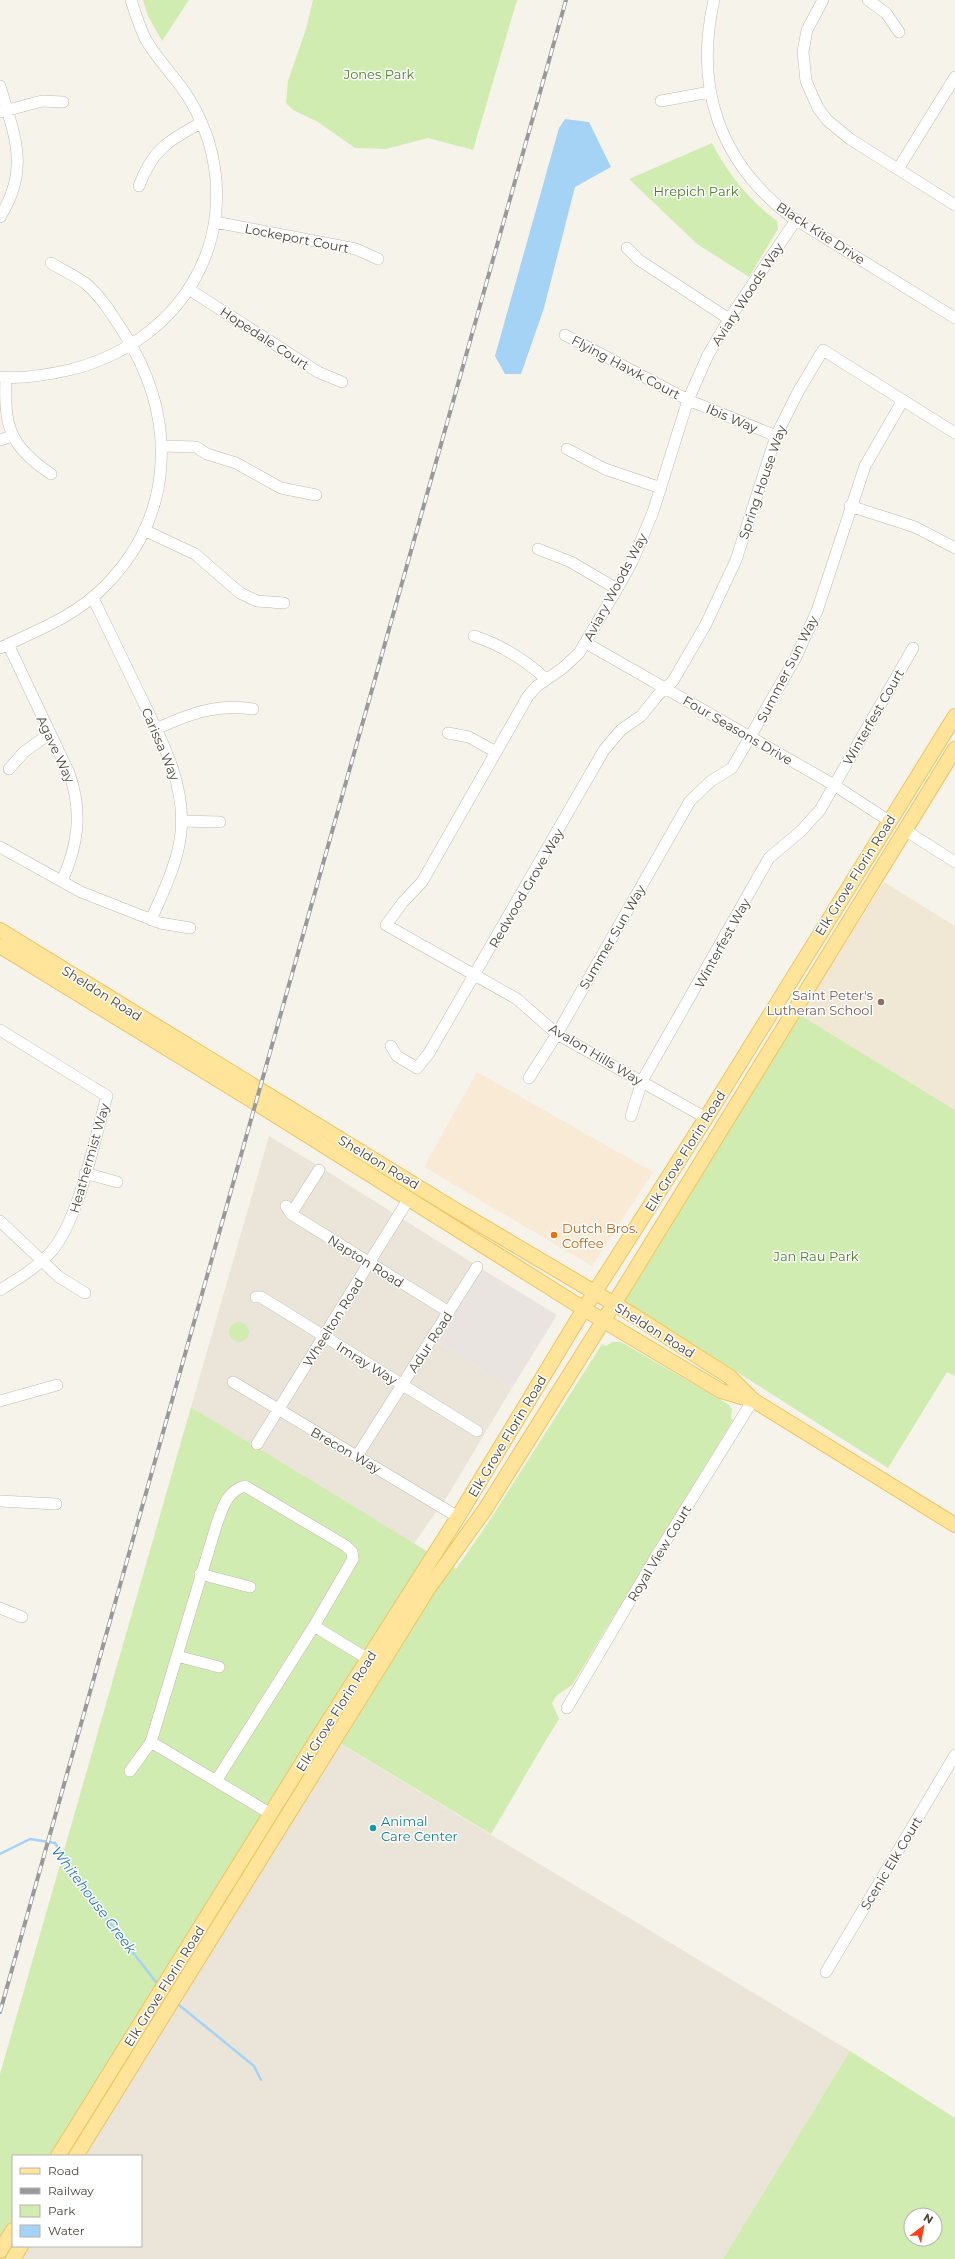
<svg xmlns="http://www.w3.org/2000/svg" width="955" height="2259" font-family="Montserrat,sans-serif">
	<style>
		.residential { fill: #eae5d8 }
		.commercial { fill: #f8ead5 }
		.industrial { fill: #e9e4df }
		.education { fill: #f0e8d4 }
		.green { fill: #d0ecb1; fill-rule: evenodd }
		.water { fill: #a4d3f5 }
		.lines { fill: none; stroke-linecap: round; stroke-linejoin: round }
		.stream { stroke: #a4d3f5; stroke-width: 2.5 }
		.minor-casing { stroke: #c2bbac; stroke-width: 12 }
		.major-casing { stroke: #ecc563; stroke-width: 16 }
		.minor { stroke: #fff; stroke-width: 11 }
		.major { stroke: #ffe49a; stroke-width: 14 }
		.rail-casing { stroke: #999; stroke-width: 4 }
		.rail { stroke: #fff; stroke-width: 2.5; stroke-dasharray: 8; stroke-linecap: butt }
		.education-dot { fill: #8d6e63; stroke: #fff; stroke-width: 1.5 }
		.food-dot { fill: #e8710a; stroke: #fff; stroke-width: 1.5 }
		.culture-dot { fill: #0f9aa8; stroke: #fff; stroke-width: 1.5 }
		.labels { text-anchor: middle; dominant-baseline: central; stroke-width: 3; stroke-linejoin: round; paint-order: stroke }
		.park-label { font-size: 13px; fill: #478226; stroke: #fff }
		.street-label { font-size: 13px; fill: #4b4437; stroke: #fff }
		.education-label { font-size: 13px; fill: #785e54; stroke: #fff; text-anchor: end }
		.food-label { font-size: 13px; fill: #c56008; stroke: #fff; text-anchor: start }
		.culture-label { font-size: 13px; fill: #0d838f; stroke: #fff; text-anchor: start }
		.water-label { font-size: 14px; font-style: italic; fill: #2778b6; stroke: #fff }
	</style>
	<rect width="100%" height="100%" fill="#f6f3ea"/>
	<path class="residential" d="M269,1136L317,1165L319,1163L326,1168L325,1170L482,1269L437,1342L512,1388L448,1495L413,1545L191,1407Z
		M337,1742L850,2051L723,2259H18L26,2246H141V2156H82Z"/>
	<path class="commercial" d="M477,1072L653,1172L592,1266L424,1167Z"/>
	<path class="industrial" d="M482,1269L557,1315L512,1388L437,1342Z"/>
	<path class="education" d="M884,882L955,926V1110L800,1015Z"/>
	<path class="green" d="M143,0H189L162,41L148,16Z
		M313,0H517L473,150L428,138L386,149L355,148L318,122L293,110L286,103L288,81L306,29Z
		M712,143C728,174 749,200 777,221L778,229L749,277L697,244L629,179Z
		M800,1015L955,1110V1376L947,1372L888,1468L625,1301Z
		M229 1332a10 10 0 1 1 20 0a10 10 0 1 1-20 0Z
		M612,1342H621L728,1404L732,1409L731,1418L733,1420L572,1685L557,1695L552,1703L559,1719C535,1757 514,1796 491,1834L338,1742L82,2156H13V2246L18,2259H0V2074L191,1407L456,1569L488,1523L602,1344L606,1346Z
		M850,2051L955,2118V2259H723ZM911,2215H935V2239H911Z"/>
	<path class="water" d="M565,119L589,122L611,167L575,187L544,308L521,374H505L495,356L559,128Z"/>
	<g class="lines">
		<path class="stream" d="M0,1854L30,1839L55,1843L91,1899L156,1982
			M179,2005L254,2066L261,2080"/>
		<g class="minor-casing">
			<path id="minor" d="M714,0C694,87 719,161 790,216L955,318
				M823,0L807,30L803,52L806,81L818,108L827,120L850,139L955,205
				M868,0L886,13L899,32
				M0,86C15,137 30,169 0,217
				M661,101L710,92
				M1,112L42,101L63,102
				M898,169L955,77
				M139,186C152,150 169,140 201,123
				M215,222L356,249L378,259
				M627,248L639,260L729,319
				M190,290L318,372L342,382
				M565,335L688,400L776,436
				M0,377C23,379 47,375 69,370C176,344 241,247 208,139C202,122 193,103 182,88C170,72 156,57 146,40C140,28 135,13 131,0
				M6,377C4,426 9,446 51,474
				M0,440L13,436
				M163,446L196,447L207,454L236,463L281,488L316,495
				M567,449L605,469L661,488
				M850,506L915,527L955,548
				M144,530L195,554L240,593L257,601L284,603
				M538,549L571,562L617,589
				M93,598C108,629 123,660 138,691C159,735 186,782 181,832C178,863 163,892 151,920
				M474,636C502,645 525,660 546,679
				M586,643L834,785L889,821
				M8,644L69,773C83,812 78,845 62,881
				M0,648C38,630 76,616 106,585C177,512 176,415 124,333C112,315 102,297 85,283C74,275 62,270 51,263
				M156,729C189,714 217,703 253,709
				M448,733L469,737L496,752
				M9,769L24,752L49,734
				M182,821L220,822
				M905,830L955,862
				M0,847L81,892L160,923L190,928
				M0,1030L107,1096C94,1140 80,1218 51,1252C36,1268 18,1279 0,1290
				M391,1046L397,1056L417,1068L429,1053L604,750L621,730L641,716L658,695L673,681L706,624L736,560L776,436L798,392L823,350L955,433
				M529,1078L557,1034L690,801L711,781L732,768L795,659L817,611L865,466L903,400
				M631,1116L642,1081L769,858L801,831L820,810L913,648
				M706,1118L557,1034L517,999L386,925L403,902L422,882L528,696L537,686L563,668L579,653L617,589L632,562L653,512L688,400L708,355L729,319L796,220
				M85,1173L117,1182
				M286,1206L291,1214L449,1312
				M291,1214L319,1170
				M0,1221L59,1277L85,1293
				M256,1297H261L477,1431
				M233,1382L458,1517
				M0,1401L57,1385
				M257,1444L408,1200
				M357,1456L477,1267
				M0,1501L56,1504
				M200,1574L250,1587
				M0,1608L22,1617
				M314,1626L368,1659
				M177,1656L219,1667
				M567,1708L657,1555L753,1400
				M151,1742L217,1523C223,1507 227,1491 245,1486L346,1546L352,1552L353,1559L314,1626L216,1781
				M130,1771L151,1742L271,1814
				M826,1972L955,1755"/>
		</g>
		<g class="major-casing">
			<path id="major" d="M0,930L454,1209L633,1315L730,1377L753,1400L955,1525
				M0,946L256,1103L584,1309L721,1391L752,1400
				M58,2156L312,1747L458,1517L584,1309L706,1118L955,716
				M76,2156L428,1589L486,1508L622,1291L955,749
				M0,2251L13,2230
				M13,2259L21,2246"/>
		</g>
		<use href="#minor" class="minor"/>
		<use href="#major" class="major"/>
		<g class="rail-casing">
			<path id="rail" d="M0,2012L566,0"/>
		</g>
		<use href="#rail" class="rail"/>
	</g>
	<circle class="education-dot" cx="881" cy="1002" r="4"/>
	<circle class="food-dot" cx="554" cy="1235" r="4"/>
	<circle class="culture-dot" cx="373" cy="1828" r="4"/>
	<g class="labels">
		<g class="park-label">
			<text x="379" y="74">Jones Park</text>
			<text x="696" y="191">Hrepich Park</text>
			<text x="816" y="1256">Jan Rau Park</text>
		</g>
		<g class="street-label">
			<text transform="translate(821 233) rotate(33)">Black Kite Drive</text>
			<text transform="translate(297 238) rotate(11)">Lockeport Court</text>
			<text transform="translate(747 294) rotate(-57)">Aviary Woods Way</text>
			<text transform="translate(265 338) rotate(33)">Hopedale Court</text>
			<text transform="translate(626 367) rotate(28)">Flying Hawk Court</text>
			<text transform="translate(732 418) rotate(23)">Ibis Way</text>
			<text transform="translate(762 482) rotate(-71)">Spring House Way</text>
			<text transform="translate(615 587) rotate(-62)">Aviary Woods Way</text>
			<text transform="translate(787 669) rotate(-63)">Summer Sun Way</text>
			<text transform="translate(873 717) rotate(-60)">Winterfest Court</text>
			<text transform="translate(738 730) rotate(30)">Four Seasons Drive</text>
			<text transform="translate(161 744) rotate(67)">Carissa Way</text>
			<text transform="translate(56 749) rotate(65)">Agave Way</text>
			<text transform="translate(855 875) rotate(-58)">Elk Grove Florin Road</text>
			<text transform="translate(526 888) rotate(-60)">Redwood Grove Way</text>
			<text transform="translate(612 937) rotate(-60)">Summer Sun Way</text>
			<text transform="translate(722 943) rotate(-61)">Winterfest Way</text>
			<text transform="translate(102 993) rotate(32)">Sheldon Road</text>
			<text transform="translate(596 1054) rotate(31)">Avalon Hills Way</text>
			<text transform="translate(685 1151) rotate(-58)">Elk Grove Florin Road</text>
			<text transform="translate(89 1158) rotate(-74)">Heathermist Way</text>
			<text transform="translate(379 1162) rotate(31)">Sheldon Road</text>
			<text transform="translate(366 1261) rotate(32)">Napton Road</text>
			<text transform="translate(333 1322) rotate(-58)">Wheelton Road</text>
			<text transform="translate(655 1330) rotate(32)">Sheldon Road</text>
			<text transform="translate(430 1342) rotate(-57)">Adur Road</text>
			<text transform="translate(367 1363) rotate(32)">Imray Way</text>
			<text transform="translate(507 1436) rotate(-59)">Elk Grove Florin Road</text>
			<text transform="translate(346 1450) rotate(30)">Brecon Way</text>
			<text transform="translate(659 1553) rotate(-59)">Royal View Court</text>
			<text transform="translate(336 1711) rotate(-58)">Elk Grove Florin Road</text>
			<text transform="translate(891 1863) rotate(-59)">Scenic Elk Court</text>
			<text transform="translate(164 1986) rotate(-58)">Elk Grove Florin Road</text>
		</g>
		<g class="education-label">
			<text x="873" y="995">Saint Peter's<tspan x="873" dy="15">Lutheran School</tspan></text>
		</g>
		<g class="food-label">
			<text x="562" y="1228">Dutch Bros.<tspan x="562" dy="15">Coffee</tspan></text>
		</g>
		<g class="culture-label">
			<text x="381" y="1821">Animal<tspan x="381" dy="15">Care Center</tspan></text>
		</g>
		<g class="water-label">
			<text transform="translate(94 1900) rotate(53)">Whitehouse Creek</text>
		</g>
	</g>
	<rect x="12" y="2155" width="130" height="92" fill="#ffffff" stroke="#b7b4af"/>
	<rect x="20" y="2168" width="20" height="6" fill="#ffe49a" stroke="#b7b4af"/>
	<text x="48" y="2175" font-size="12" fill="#4b4437">Road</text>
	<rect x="20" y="2188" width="20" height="6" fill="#999999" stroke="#b7b4af"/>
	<text x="48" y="2195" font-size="12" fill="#4b4437">Railway</text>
	<rect x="20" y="2205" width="20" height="12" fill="#d0ecb1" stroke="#b7b4af"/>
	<text x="48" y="2215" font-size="12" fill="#4b4437">Park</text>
	<rect x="20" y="2225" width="20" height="12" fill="#a4d3f5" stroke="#b7b4af"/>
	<text x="48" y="2235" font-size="12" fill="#4b4437">Water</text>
	<g transform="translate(923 2227) rotate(32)"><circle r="19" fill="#ffffff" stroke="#b7b4af"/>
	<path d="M0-3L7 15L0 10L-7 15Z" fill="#ff3f18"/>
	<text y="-6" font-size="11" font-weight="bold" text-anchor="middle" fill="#4b4437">N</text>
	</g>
</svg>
